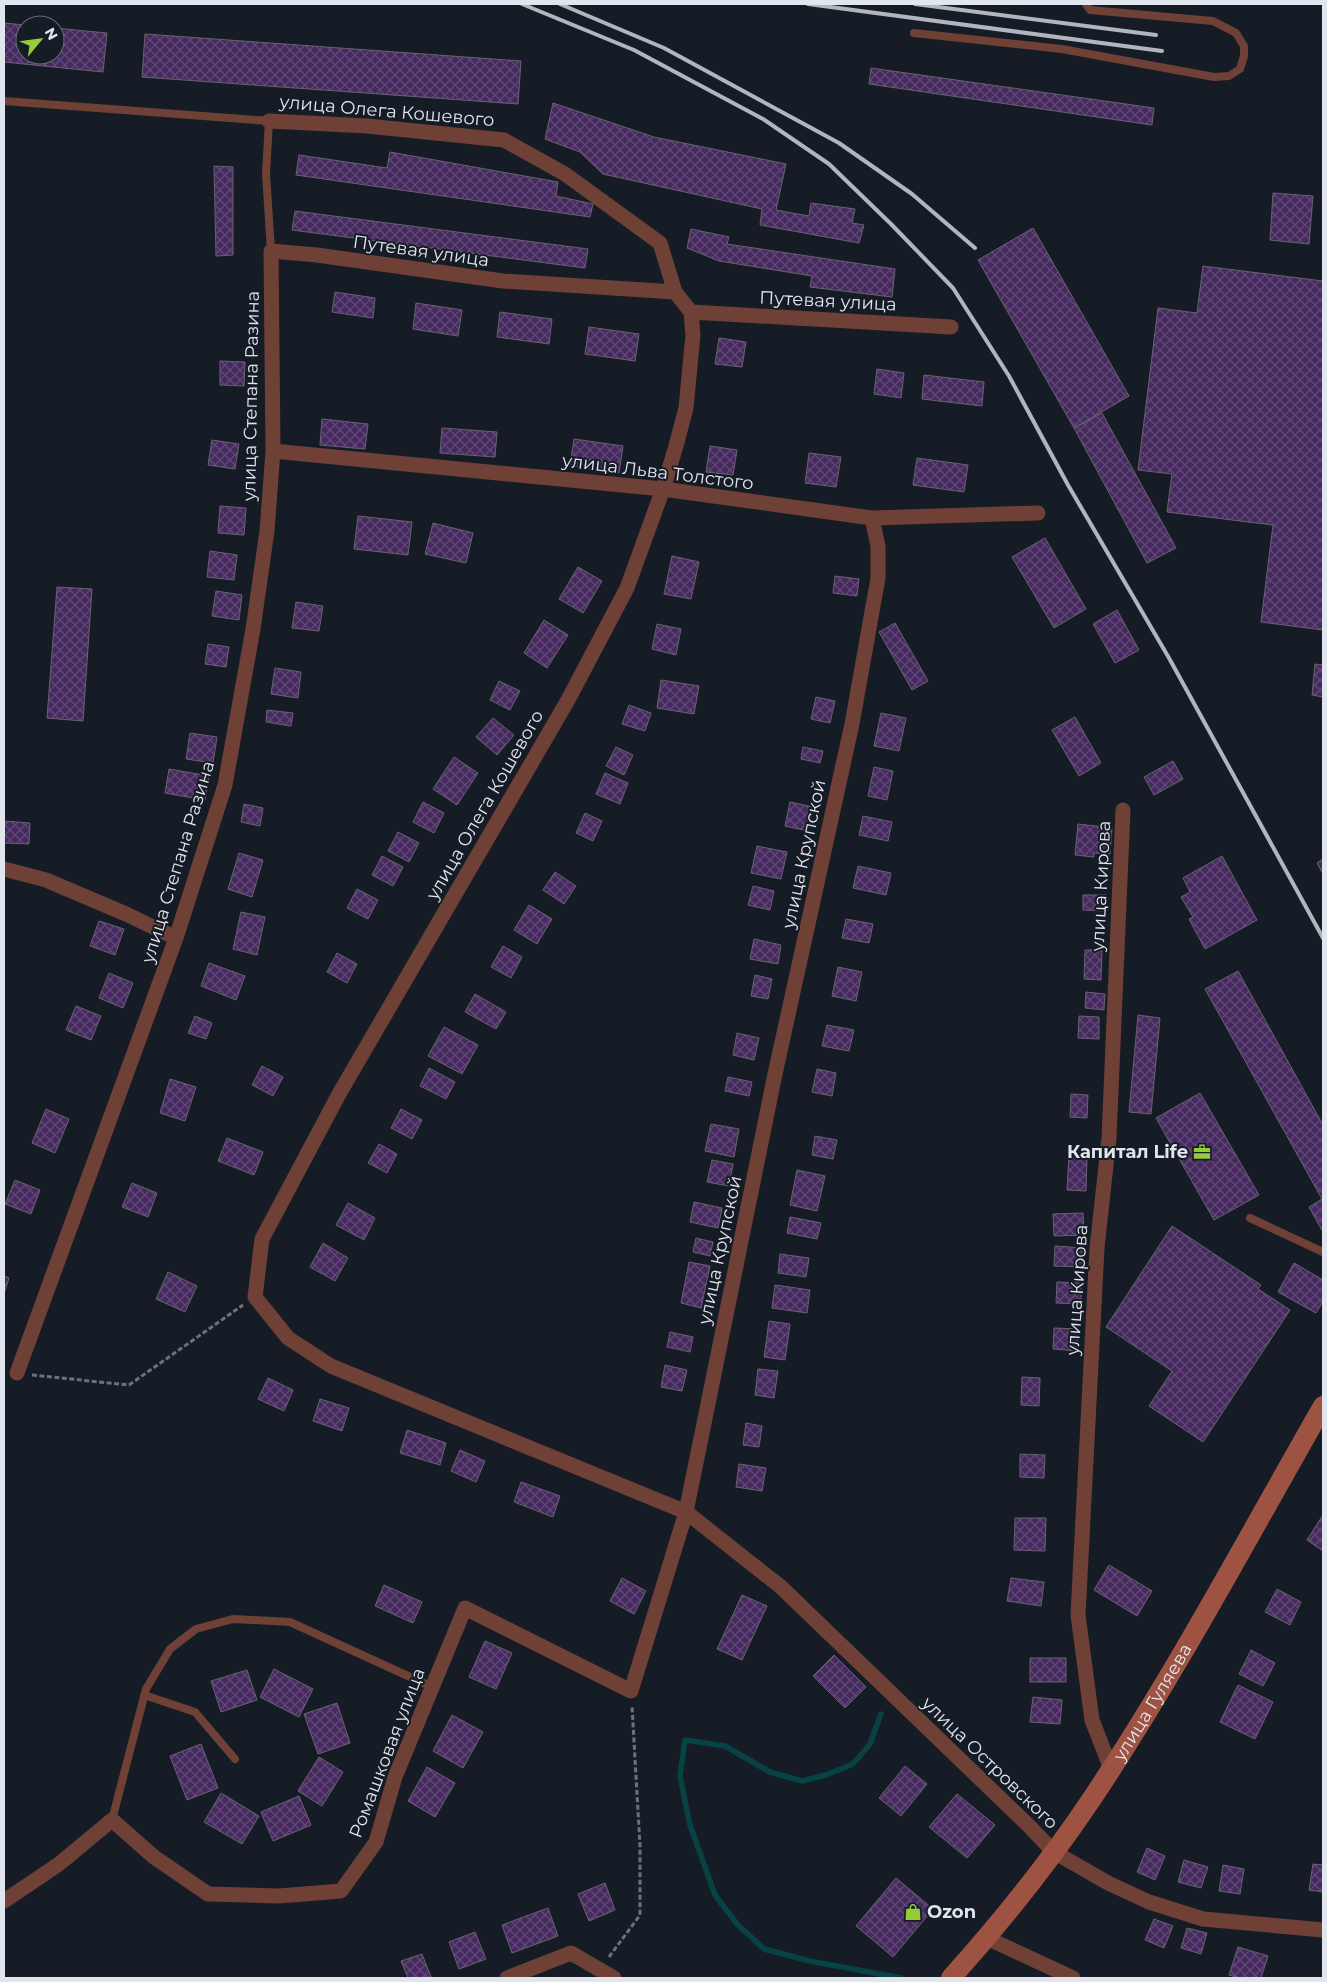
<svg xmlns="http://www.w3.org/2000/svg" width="1327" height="1982" font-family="Montserrat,sans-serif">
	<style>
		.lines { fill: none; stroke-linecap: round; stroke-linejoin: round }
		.stream { stroke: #074345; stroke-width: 5.5 }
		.building { fill: url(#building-cross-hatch); stroke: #696270 }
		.path { stroke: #6c717a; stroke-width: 3; stroke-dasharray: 5 2.5; stroke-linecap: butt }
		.service { stroke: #6f4035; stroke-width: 8 }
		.minor { stroke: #6f4035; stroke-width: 15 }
		.secondary { stroke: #9e5242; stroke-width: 20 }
		.rail { stroke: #b1b6be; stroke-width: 4 }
		.labels { text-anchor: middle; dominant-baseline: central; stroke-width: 4; stroke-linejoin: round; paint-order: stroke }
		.street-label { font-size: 18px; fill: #e1e5ed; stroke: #161c26 }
		.poi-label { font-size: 18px; font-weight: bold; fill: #e1e5ed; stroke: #161c26; text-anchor: end }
	</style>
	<defs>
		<pattern id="building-cross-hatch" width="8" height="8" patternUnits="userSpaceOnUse" patternTransform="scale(1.25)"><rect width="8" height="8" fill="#462a5f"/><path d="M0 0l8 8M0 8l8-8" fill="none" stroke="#604976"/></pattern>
	</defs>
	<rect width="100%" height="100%" fill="#161c26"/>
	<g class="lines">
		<path class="stream" d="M881,1714L870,1744L853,1764L826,1775L802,1781L770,1772L725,1746L685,1740L680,1776L690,1825L715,1895L737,1924L764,1949L810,1961L901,1978"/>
	</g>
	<path class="building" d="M4,23L25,25V55H55V28L107,33L103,72L4,62Z
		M145,34L521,61L518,104L142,77Z
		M871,68L1154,108L1152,125L869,84Z
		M553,103L654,137L786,164L776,210L809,216L811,203L855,209L852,223L864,225L859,243L760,225L762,209L603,174L580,152L545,139Z
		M390,152L558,182L556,196L593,204L590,217L296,175L299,155L387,168Z
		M214,166L233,167V255L216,256Z
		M1273,193L1313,196L1309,244L1270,240Z
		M295,211L588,249L585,268L292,230Z
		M1033,228L1129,396L1074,428L978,260Z
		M691,229L729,237L727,244L895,269L892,297L810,287L812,276L719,261L687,248Z
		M1203,266L1323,281V630L1261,622L1273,525L1167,512L1172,474L1138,470L1158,308L1197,313Z
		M335,292L375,298L373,318L332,312Z
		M416,303L462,310L458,336L413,329Z
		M500,312L552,319L549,344L497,337Z
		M589,327L639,334L635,361L585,354Z
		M719,338L746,342L742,367L715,364Z
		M220,361L245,362L244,386L220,385Z
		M877,369L904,373L901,398L874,394Z
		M924,375L984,382L982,406L922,399Z
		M1102,413L1176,548L1147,563L1074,428Z
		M322,419L368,424L365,449L320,445Z
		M442,428L497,432L495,457L440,453Z
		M574,439L623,446L619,473L570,465Z
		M212,440L239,444L235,469L208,465Z
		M710,446L737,450L733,475L706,472Z
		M809,453L841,457L836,487L805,483Z
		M917,458L968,465L964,492L913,485Z
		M220,506L246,508L244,535L218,533Z
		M358,516L412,522L408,555L354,549Z
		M433,523L473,533L466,563L425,554Z
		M1045,538L1086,609L1054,628L1012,557Z
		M210,551L237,555L234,580L207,577Z
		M672,556L699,562L691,599L664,594Z
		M578,567L602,581L583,613L559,599Z
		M835,576L859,579L857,596L833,593Z
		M57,587L92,589L83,721L47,718Z
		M216,591L242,595L239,620L212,616Z
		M296,602L323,606L319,631L292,628Z
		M1117,610L1139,650L1115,663L1093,624Z
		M544,620L568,635L547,668L524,653Z
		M895,623L928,681L912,690L879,632Z
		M657,624L681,629L676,655L652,649Z
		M208,644L229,647L226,667L205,664Z
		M1315,664L1323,665V697L1312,695Z
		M275,668L301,672L298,698L271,694Z
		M661,680L699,686L694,714L657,708Z
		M499,681L520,691L510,710L490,700Z
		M816,697L835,701L830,723L811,719Z
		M629,705L651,713L645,731L622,724Z
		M267,710L293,713L291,726L266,722Z
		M881,713L906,718L899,751L874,746Z
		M1075,717L1101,763L1079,776L1052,730Z
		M493,718L514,735L497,755L476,737Z
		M190,733L217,737L213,763L186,759Z
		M616,747L633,755L624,775L606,766Z
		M803,747L823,751L820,763L801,759Z
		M454,757L478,773L457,805L433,789Z
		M1173,761L1183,779L1154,795L1144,777Z
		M874,767L893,771L887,800L868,796Z
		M169,769L209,776L205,800L165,793Z
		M605,773L628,783L620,804L596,794Z
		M423,802L444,813L434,833L413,822Z
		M790,802L813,807L808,831L785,826Z
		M244,804L263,808L260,826L241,822Z
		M585,813L602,821L593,841L576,833Z
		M863,816L892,822L888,841L859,835Z
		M4,821L30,823L29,844L4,843Z
		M1078,824L1112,828L1110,854L1094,853V857L1075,855Z
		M398,832L419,843L409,862L388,851Z
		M757,846L787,852L781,879L751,873Z
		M239,853L263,860L252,897L228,889Z
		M382,856L403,867L393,886L372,875Z
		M1222,856L1257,920L1205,949L1189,919L1193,917L1181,897L1190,892L1183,878Z
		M1323,859V874L1317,863Z
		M858,866L891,873L886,895L853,888Z
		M555,872L576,886L564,904L543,890Z
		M753,886L774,891L770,910L748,905Z
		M357,889L378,900L368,919L347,908Z
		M1083,895H1106V911L1083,910Z
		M529,905L552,919L537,944L514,930Z
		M241,912L265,917L257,955L233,949Z
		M846,919L873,924L869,943L842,938Z
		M99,921L124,929L115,955L90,946Z
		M754,939L781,945L778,964L750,959Z
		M503,946L522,957L511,978L491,967Z
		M1085,950H1102L1101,980L1084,979Z
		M337,953L357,964L347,983L327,972Z
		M209,963L245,976L236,1000L201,986Z
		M838,967L862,972L856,1001L832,996Z
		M1238,971L1323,1125V1232L1309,1207L1322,1199L1205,989Z
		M109,973L133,983L123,1008L99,998Z
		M755,975L772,979L768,999L751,996Z
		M1086,992L1105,994L1104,1010L1085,1008Z
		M475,994L506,1012L496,1029L465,1012Z
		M76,1006L101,1016L91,1040L66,1030Z
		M1138,1015L1160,1018L1151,1114L1129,1112Z
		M195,1016L212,1023L206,1039L188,1033Z
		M1079,1016L1099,1017V1039L1078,1038Z
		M827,1025L854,1030L849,1051L822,1046Z
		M444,1027L478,1045L462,1074L428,1056Z
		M737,1033L759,1038L754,1060L733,1055Z
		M262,1066L283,1077L273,1096L252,1085Z
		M429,1068L455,1082L446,1099L420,1086Z
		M817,1069L836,1073L832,1096L812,1092Z
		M728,1077L752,1082L749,1096L725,1091Z
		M170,1079L196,1087L185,1121L160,1113Z
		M1200,1093L1259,1195L1214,1220L1156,1118Z
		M1071,1094L1088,1095L1087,1118L1070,1117Z
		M46,1109L69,1119L55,1153L32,1143Z
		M401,1109L422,1120L412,1139L391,1128Z
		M711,1124L739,1129L734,1157L705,1151Z
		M815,1136L837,1140L833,1159L812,1155Z
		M227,1138L263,1152L254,1175L218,1161Z
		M379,1144L397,1154L387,1173L368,1163Z
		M1069,1155L1087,1156L1086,1191L1067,1190Z
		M712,1160L733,1164L729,1186L707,1182Z
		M797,1170L825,1176L817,1211L790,1205Z
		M15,1180L40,1190L31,1214L5,1204Z
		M132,1183L157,1193L148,1217L122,1207Z
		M694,1202L722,1208L718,1228L690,1222Z
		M348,1203L375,1218L364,1240L336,1225Z
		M1083,1213L1084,1235L1054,1236L1053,1214Z
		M790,1217L821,1223L817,1239L787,1233Z
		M1172,1226L1261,1285L1258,1289L1290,1310L1203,1442L1149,1406L1172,1371L1106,1327Z
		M696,1238L713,1242L710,1256L693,1252Z
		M323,1243L348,1258L335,1281L310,1267Z
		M1055,1246L1083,1248L1082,1267L1054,1266Z
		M780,1254L809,1258L806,1277L778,1273Z
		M689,1262L710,1266L701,1308L681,1303Z
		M1294,1263L1323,1280V1301L1316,1313L1278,1292Z
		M168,1272L197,1286L185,1312L156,1299Z
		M4,1276L9,1278L4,1294Z
		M1057,1282L1081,1283V1304L1056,1303Z
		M775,1285L810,1290L807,1313L772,1308Z
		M769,1321L790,1324L785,1360L764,1357Z
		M1054,1328L1078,1329L1077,1351L1053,1349Z
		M670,1332L693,1337L690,1352L667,1347Z
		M665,1365L687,1370L682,1391L661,1387Z
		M758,1369L778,1371L774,1398L755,1395Z
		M1022,1377L1040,1378L1039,1406L1021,1405Z
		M268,1378L293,1390L284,1411L258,1399Z
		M320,1399L349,1408L342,1431L313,1421Z
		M746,1423L762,1426L759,1447L743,1445Z
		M407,1430L446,1443L440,1465L400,1453Z
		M460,1450L485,1461L476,1482L451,1471Z
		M1020,1454L1045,1455L1044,1478L1020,1477Z
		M739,1464L766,1468L762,1491L736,1487Z
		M521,1482L560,1496L553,1517L514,1502Z
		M1323,1515V1551L1307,1540Z
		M1015,1518H1046L1045,1551L1014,1550Z
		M1109,1565L1152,1591L1137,1616L1094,1590Z
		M622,1578L646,1591L634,1614L610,1601Z
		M1011,1578L1044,1582L1041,1606L1007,1601Z
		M384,1585L422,1602L413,1623L375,1606Z
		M1277,1589L1301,1602L1290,1625L1265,1612Z
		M742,1595L767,1606L742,1660L717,1649Z
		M485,1641L512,1653L496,1689L469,1677Z
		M1251,1650L1275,1663L1263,1686L1239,1674Z
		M834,1655L866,1687L845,1708L813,1676Z
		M1030,1658H1066V1682H1030Z
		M274,1669L313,1689L299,1717L260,1697Z
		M247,1670L257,1700L221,1712L211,1681Z
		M1238,1685L1273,1702L1255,1739L1220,1722Z
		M1033,1697L1062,1700L1060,1724L1030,1722Z
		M337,1703L350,1743L318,1754L304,1714Z
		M452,1715L483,1732L463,1768L433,1751Z
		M201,1744L218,1788L187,1800L170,1756Z
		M319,1757L343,1772L322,1806L298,1791Z
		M905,1766L927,1784L901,1816L879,1798Z
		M427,1767L455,1783L435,1817L408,1801Z
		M221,1793L259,1816L242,1844L204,1822Z
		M957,1794L995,1825L967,1858L929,1827Z
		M299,1796L311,1825L273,1841L261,1812Z
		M1147,1848L1165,1856L1155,1880L1137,1872Z
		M1184,1860L1208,1867L1201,1888L1178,1882Z
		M1313,1864L1323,1865V1892L1309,1890Z
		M1223,1865L1244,1869L1240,1894L1219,1891Z
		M896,1878L933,1909L893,1957L856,1926Z
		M605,1883L615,1910L589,1921L578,1894Z
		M548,1908L558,1936L512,1953L502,1925Z
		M1154,1919L1173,1926L1164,1948L1145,1940Z
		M1187,1928L1207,1933L1201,1954L1181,1948Z
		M475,1932L486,1959L459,1969L449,1942Z
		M1238,1947L1268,1956L1261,1978H1240L1229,1975Z
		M422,1954L431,1977L408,1978L401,1961Z"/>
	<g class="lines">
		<path class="path" d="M32,1375L129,1385L243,1305
			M609,1957L640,1915V1846L632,1706"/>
		<path class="service" d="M914,33L1062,49L1214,77L1229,76L1240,69L1244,56V46L1236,33L1213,21L1090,10L1086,4
			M4,101L269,121L266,174L271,251
			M1250,1218L1323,1252
			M144,1695L195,1712L235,1759
			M112,1820L146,1689L170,1649L196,1629L233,1619L290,1622L432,1687"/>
		<path class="minor" d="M269,121L367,126L504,140L565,174L660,243L675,292
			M691,312L693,335L686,408L676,446L663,489L627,588L568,700L339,1094L262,1239L255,1297L288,1338L331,1366L686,1512L775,1074L852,724L878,578V546L872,518
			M273,451L663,489L872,518L1038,513
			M4,869L46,880L126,914L176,938
			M17,1373L176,938L225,785L253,629L267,531L273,451L271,251L317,255L503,281L675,292L691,312L951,327
			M1111,1769L1092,1720L1078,1615L1097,1248L1109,1138L1123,810
			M4,1901L59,1864L112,1820L154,1857L208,1894L279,1896L341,1891L376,1842L395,1777L465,1608L631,1691L686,1512L781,1587L1028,1825L1054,1852L1108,1883L1149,1902L1203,1919L1323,1930
			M987,1938L1073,1978
			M507,1978L571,1953L614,1978"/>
		<path class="secondary" id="s1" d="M951,1978C1002,1921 1051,1860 1093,1797C1177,1671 1248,1537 1323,1406"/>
		<path class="rail" d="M522,4L634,50L763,119L829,164L891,224L953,288L1009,376L1068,485L1169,658L1323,938
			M560,4L664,48L839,143L912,194L975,248
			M808,4L1162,51
			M915,4L1156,35"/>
	</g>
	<defs>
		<g id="office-bare" transform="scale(1.35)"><path d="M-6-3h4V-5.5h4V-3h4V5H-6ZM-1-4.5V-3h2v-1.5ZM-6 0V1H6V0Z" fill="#96cc3a" stroke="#161c26" stroke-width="2.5" paint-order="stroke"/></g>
		<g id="shop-bare" transform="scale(1.35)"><path d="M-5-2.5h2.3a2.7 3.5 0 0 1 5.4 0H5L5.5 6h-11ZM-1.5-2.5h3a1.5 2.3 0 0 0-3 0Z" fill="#96cc3a" stroke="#161c26" stroke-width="2.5" paint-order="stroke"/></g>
	</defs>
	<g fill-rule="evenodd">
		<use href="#office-bare" x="1202" y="1152"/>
		<use href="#shop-bare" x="913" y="1912"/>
	</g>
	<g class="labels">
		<g class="street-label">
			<text transform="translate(387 111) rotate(5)">улица Олега Кошевого</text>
			<text transform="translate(421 251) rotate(8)">Путевая улица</text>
			<text transform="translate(828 301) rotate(3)">Путевая улица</text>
			<text transform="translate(251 396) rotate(-89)">улица Степана Разина</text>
			<text transform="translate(658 472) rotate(7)">улица Льва Толстого</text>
			<text transform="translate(485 805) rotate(-60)">улица Олега Кошевого</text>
			<text transform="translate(804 854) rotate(-78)">улица Крупской</text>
			<text transform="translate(178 862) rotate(-73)">улица Степана Разина</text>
			<text transform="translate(1101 886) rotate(-87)">улица Кирова</text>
			<text transform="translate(720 1250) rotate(-78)">улица Крупской</text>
			<text transform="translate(1077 1290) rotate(-86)">улица Кирова</text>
			<text stroke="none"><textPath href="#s1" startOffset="342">улица Гуляева</textPath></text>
			<text transform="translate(387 1753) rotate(-69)">Ромашковая улица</text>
			<text transform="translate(990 1763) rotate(44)">улица Островского</text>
		</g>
		<g class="poi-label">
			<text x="1188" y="1152">Капитал Life</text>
			<text x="927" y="1912" text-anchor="start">Ozon</text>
		</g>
	</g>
	<rect width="1327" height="1982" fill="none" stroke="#e1e5ed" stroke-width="10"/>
	<g transform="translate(40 40) rotate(61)"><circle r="24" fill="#161c26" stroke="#676c76"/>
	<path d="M0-4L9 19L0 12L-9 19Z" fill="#96cc3a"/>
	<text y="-8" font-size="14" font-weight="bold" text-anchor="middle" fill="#e1e5ed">N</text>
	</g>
</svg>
